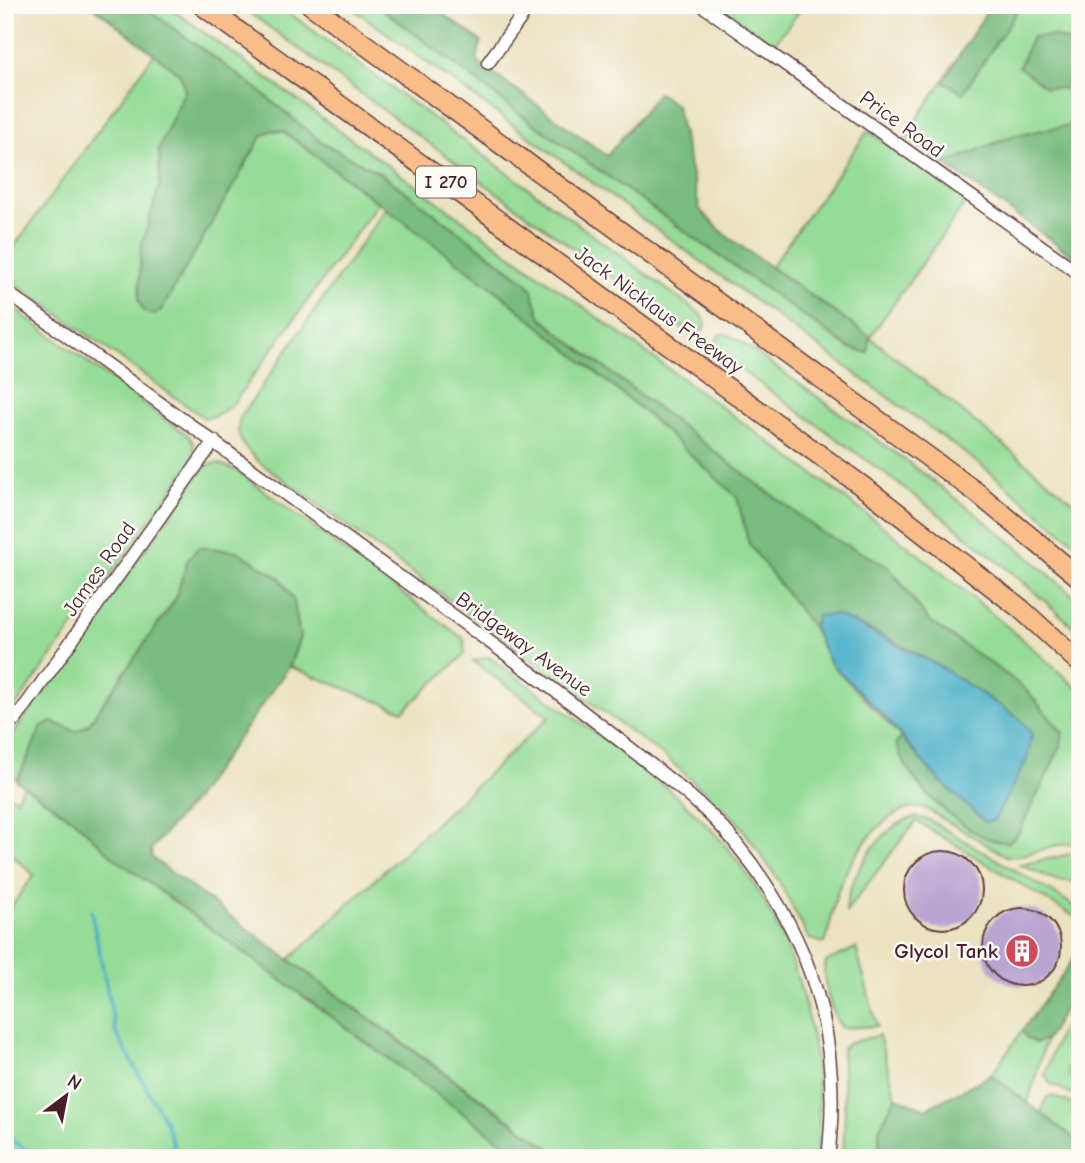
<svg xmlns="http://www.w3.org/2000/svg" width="1085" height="1163" font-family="'Comic Neue',sans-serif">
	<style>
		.green { fill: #95dc96; stroke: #707e60; stroke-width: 2 }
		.forest { fill: #78bc7f; stroke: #616e55; stroke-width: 2 }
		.water { fill: #48b0c7; stroke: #496879; stroke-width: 2 }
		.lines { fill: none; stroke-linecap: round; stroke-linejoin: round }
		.stream { stroke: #48b0c7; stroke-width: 3.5 }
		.building { fill: #b9a5d1 }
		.minor-casing { stroke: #623c41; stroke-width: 15 }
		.highway-casing { stroke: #623c41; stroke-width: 22 }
		.minor { stroke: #fff; stroke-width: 12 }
		.highway { stroke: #f8bd88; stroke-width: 19 }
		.labels { text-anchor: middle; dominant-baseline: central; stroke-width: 5; stroke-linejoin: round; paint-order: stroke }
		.shield { fill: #fdfcf7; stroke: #806168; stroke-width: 2 }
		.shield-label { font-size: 19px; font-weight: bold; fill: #4a1f2b }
		.street-label { font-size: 21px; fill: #4a1f2b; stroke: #fdfcf7 }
		.poi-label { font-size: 21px; font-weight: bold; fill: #4a1f2b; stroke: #fdfcf7; text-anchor: end }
	</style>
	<rect width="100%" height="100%" fill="#fdfcf7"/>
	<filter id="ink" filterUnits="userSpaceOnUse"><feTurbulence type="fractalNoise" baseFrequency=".0143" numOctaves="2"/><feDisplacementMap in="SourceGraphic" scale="14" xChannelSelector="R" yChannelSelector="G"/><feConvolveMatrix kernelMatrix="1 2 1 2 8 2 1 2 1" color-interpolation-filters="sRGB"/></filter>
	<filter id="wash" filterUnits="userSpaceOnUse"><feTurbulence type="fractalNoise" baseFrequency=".00686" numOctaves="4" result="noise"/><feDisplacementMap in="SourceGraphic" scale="28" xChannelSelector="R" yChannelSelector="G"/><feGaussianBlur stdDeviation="1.57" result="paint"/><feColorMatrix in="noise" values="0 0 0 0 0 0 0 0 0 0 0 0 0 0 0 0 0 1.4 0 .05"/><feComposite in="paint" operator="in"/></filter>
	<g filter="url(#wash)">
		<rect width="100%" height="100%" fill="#eae2c0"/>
		<path class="green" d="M141,5H166C329,123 492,241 655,359C800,464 948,569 1080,691V845C1055,840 1033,856 1008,857L926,809C887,797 842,867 835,901C831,915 830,929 825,943L809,939L779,881L738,822L667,758L258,461C244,447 234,438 240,418L386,208L494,289L644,412L737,497L749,544L813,628L829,662L902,738L896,744C903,757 910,775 920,786C937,807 982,845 1009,842L1019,832L1060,748L1010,677L928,621L896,575L822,533L556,331L540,316L531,288L525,281L383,175L321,142L256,88Z
			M239,5H278L702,315L706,325L700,333L687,331Z
			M348,5H377L520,114L849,348L870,337L771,267L868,131L967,201L870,337L1080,507V547L985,468Z
			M711,5H804L772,47Z
			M1021,5H1080V45L1053,36L1045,87L1080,90V120L1077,124L1012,136L945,164L905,136L943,81L963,93Z
			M155,53L180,74L185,90L159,149L160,184L141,248L139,300L262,136L272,130L284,132L378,203L232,405L215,416L204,418L5,276V259Z
			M5,302L190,437L194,446L192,462L5,721Z
			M720,334H727L744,344C858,427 976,506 1080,602V633C968,528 841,442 717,353L714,344Z
			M217,463L236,470L464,639L465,654L403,711L290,667L300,637L188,559L176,598L88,725L76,732L52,722L42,726L17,781L5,759V745L201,472L208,465Z
			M489,657C558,708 634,755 696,814C790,904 827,1031 817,1158H563L289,960L549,717L473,661Z
			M24,786L74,820L112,856L524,1158H5V915L34,875L5,849V793L16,799Z
			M916,817L929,820L1062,898L1080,911V920L916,821L846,912C846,880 882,822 916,817Z
			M1070,854L1080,857L1078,882L1055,880L1020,865Z
			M856,948L877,1026L842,1028C833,1018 818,972 827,961Z
			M1080,998V1056L1067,1069L1070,1077L1080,1084V1098L1049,1083L1045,1074L1058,1037Z
			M1022,1031L1027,1038L1036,1043L1046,1039L1028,1103L991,1075Z
			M879,1035L896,1097L879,1129L880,1158H843L845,1113L842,1049L847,1044Z
			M1052,1096L1080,1107V1143L1041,1113L1046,1098Z"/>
		<path class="forest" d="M91,5H141L256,88L321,142L383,175L525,281L531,288L540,316L556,331L822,533L888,566L928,620L1010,677L1029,693L1063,733L1060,748L1019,832L1009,842C973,846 903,779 896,743L902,738L938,779L994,820L1027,759L1021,720C975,690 870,615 817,616L813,628L749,544L737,497L644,412L494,289L284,132L272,130L262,136L162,309L155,315L144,312L139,300L141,248L160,184L159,149L185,90L180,74Z
			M377,5H430L481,41L477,61L607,156L658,93L676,105L700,210L725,235L870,337L868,353L849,348L520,114Z
			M991,5H1021L963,93L943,81Z
			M1053,36L1080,45V90L1045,87L1019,67L1032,37Z
			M1080,120V261L945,164L1012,136L1076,124Z
			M199,547L237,551L280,578L294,601L300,637L289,667L194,800L151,849L152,858L411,1050L563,1158H524L112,856L74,820L17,781L42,726L52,722L76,731L88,725L176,598L188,559Z
			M1080,950V982L1047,1039L1036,1043L1027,1038L1022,1031Z
			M991,1075L1080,1143V1158H880L879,1129L896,1097L926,1109Z"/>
		<path class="water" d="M837,615L938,665L1021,720L1032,734L1027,759L994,820L985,822L938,779L881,713L829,662L813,628L817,616Z"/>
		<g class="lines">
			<path class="stream" d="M91,911L116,1033L166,1123L178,1158
				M5,1137L43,1158"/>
		</g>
		<g id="blocks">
			<path class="building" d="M904 890a39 39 0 1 1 78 0a39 39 0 1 1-78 0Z
				M983 947a39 39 0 1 1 78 0a39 39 0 1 1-78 0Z"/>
		</g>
	</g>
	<g filter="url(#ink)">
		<use href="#blocks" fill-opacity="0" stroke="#623c41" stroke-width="2"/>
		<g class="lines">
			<g class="minor-casing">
				<path id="minor" d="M702,5L1080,274
					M488,63L530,5
					M5,291C163,407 322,520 480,635C531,672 581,710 631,749C667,778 705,805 734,841C812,937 843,1036 828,1158
					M16,719L214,441"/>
			</g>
			<g class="highway-casing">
				<path id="highway" d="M202,5L873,494L1021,609L1080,663
					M311,5L976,492L1080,578"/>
			</g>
			<use href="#minor" class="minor"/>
			<use href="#highway" class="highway"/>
		</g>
	</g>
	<defs>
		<g id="building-disc" transform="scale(1.75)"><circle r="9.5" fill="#d1495b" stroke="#fdfcf7"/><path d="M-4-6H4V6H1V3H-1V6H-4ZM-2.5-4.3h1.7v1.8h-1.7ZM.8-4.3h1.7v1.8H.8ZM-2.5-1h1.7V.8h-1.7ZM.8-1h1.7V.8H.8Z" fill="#fff"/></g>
	</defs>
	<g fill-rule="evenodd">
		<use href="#building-disc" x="1022" y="951"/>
	</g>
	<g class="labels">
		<rect class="shield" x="416" y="166.5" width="60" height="31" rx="5"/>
		<g class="shield-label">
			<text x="446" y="182">I 270</text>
		</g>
		<g class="street-label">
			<text transform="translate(902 124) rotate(36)">Price Road</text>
			<text transform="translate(659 310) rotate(36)">Jack Nicklaus Freeway</text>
			<text transform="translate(99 569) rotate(-55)">James Road</text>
			<text transform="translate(524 644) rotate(36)">Bridgeway Avenue</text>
		</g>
		<g class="poi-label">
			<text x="998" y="951">Glycol Tank</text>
		</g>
	</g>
	<rect width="1085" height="1163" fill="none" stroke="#fdfcf7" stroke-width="28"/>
	<g transform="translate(66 1096) rotate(32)" stroke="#fdfcf7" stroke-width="5" paint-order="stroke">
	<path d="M0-5L12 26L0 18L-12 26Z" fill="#4a1f2b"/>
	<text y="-10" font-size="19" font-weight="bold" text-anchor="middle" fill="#4a1f2b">N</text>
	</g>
</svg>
